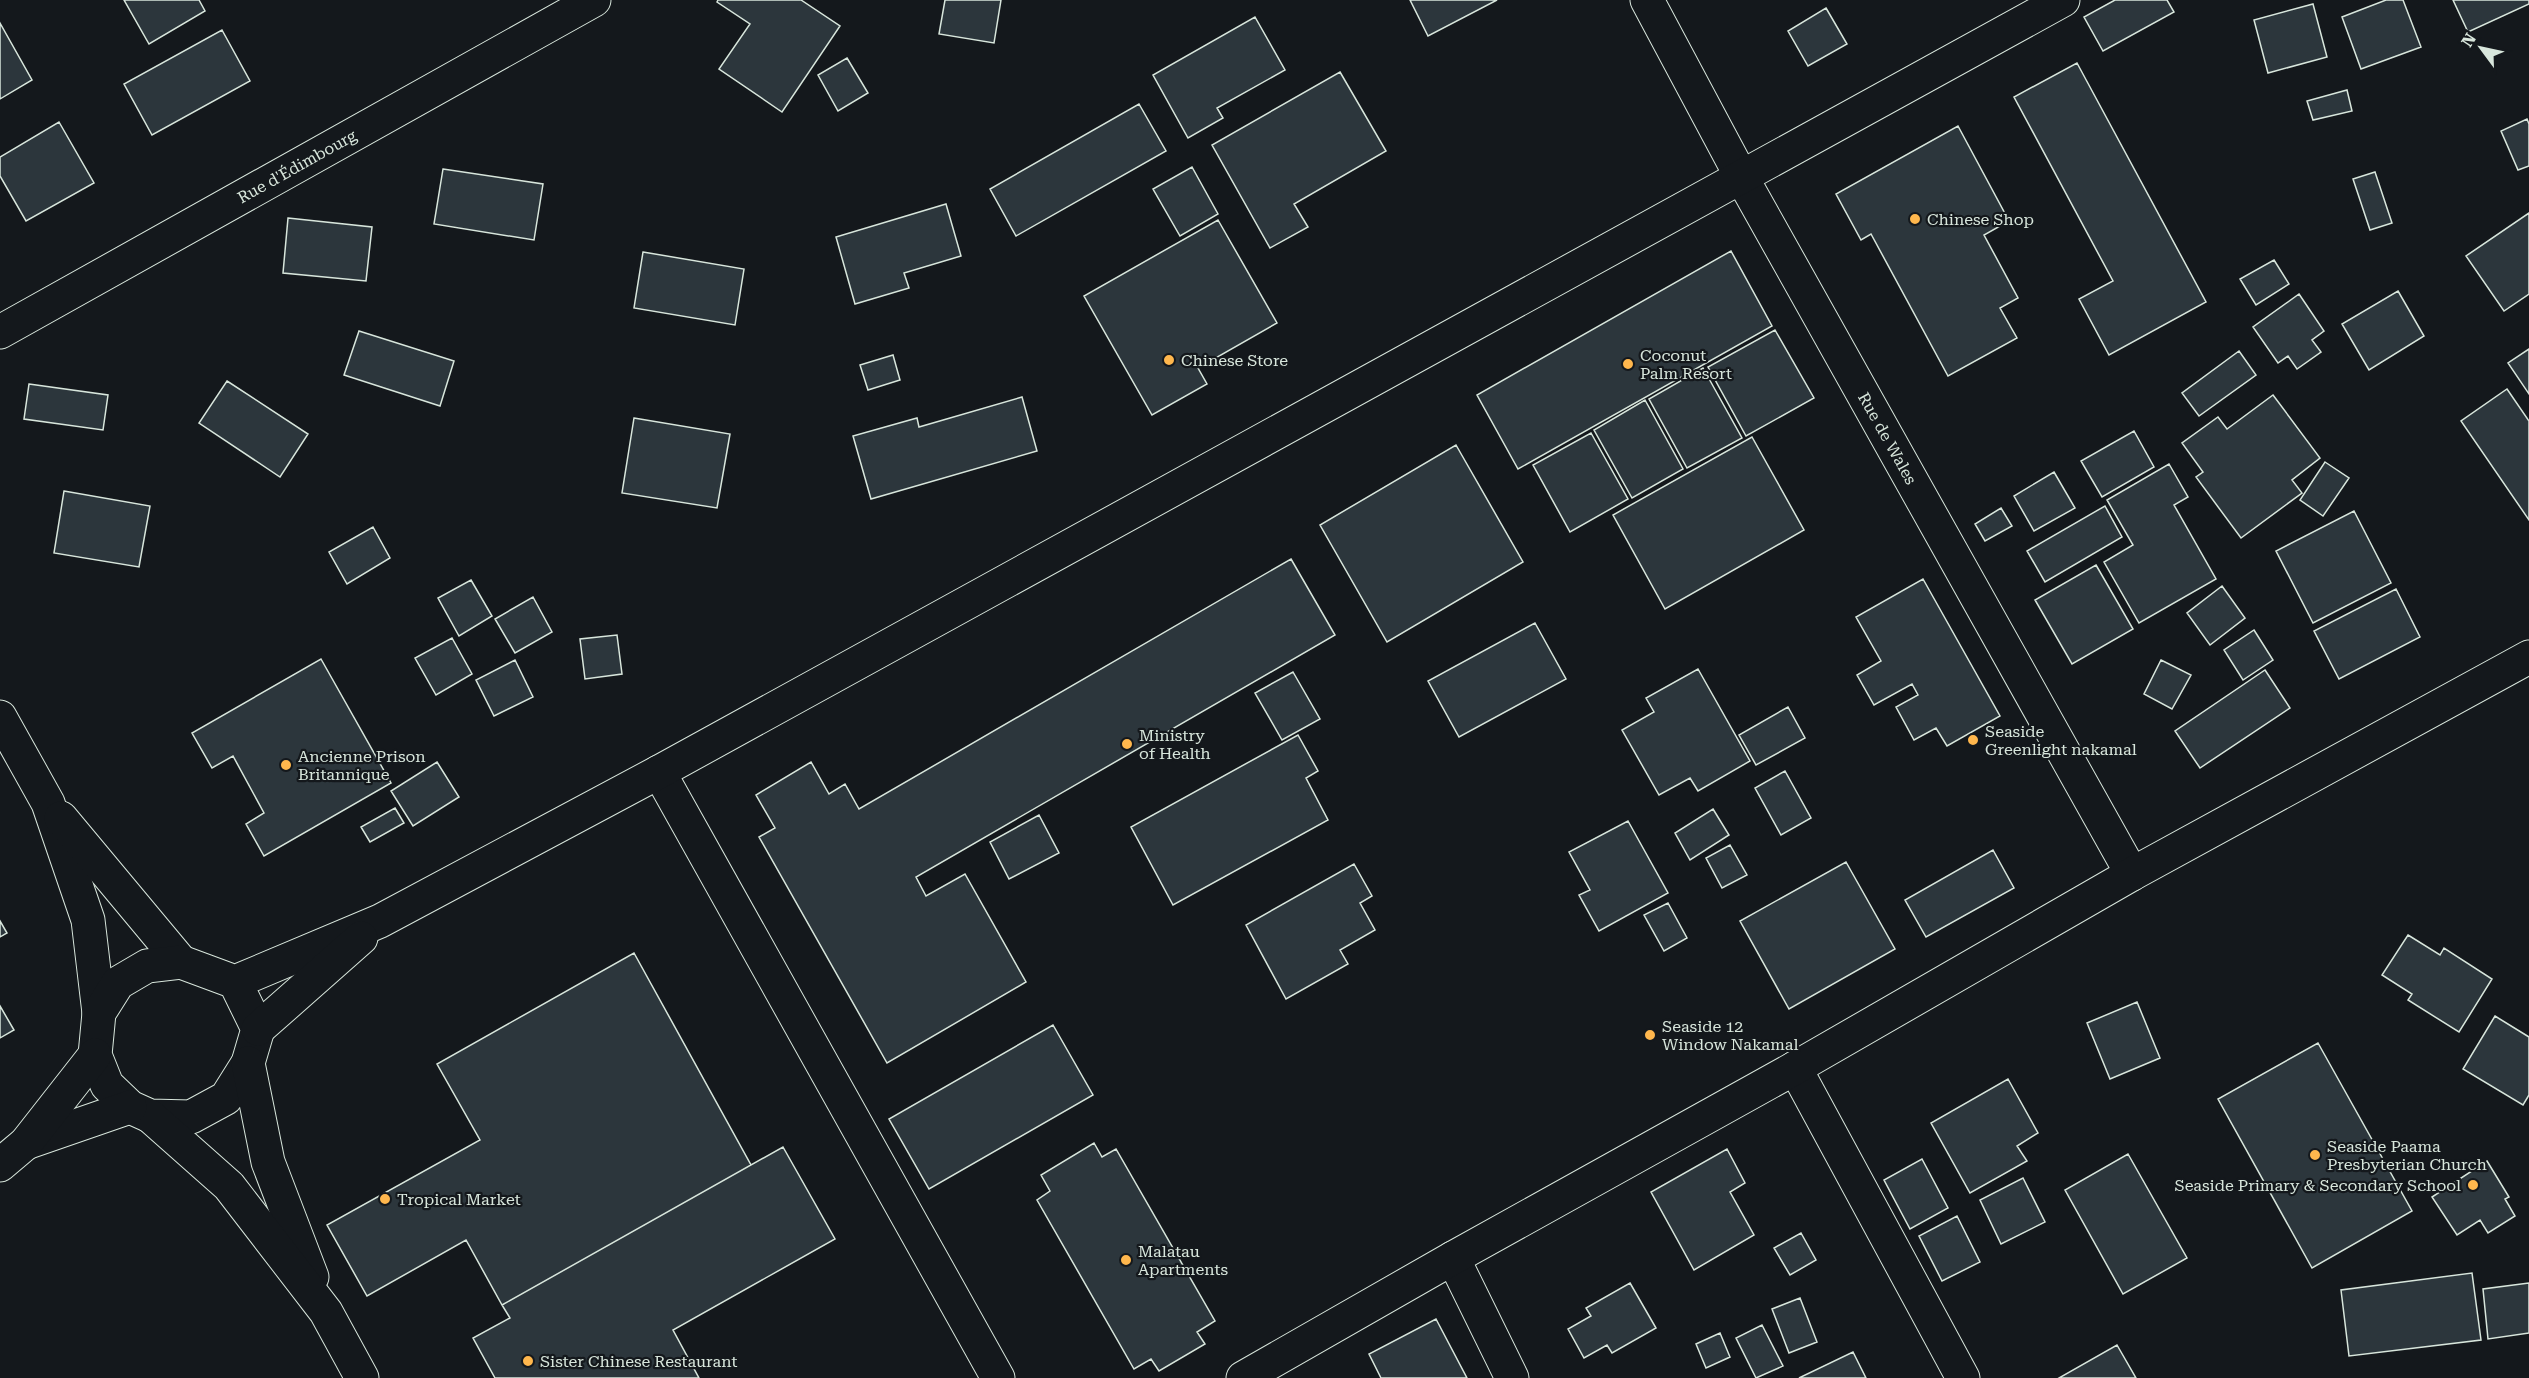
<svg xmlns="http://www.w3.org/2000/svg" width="2529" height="1378" font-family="'Roboto Serif',serif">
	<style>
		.building { fill: #2c363c; stroke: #d8e6dc; stroke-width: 1.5 }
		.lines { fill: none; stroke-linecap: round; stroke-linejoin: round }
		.minor-casing { stroke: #d8e6dc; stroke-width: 35 }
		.minor { stroke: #14181c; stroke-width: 33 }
		.poi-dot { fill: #ffb74d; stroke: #14181c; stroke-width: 2 }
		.labels { text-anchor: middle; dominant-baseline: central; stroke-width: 4.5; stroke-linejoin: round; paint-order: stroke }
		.street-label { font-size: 16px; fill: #d8e6dc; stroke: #14181c }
		.poi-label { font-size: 16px; fill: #d8e6dc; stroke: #14181c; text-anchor: start }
	</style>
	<rect width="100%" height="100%" fill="#14181c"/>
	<path class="building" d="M124,0H199L205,11L149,44Z
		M718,0H801L840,26L782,112L719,69L750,24L717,2Z
		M945,0H1001L994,43L939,34Z
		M1410,0H1497L1428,36Z
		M2115,0H2167L2174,12L2103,51L2084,17Z
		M2386,0H2403L2421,47L2361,69L2342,17Z
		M2453,0H2529V4L2468,32Z
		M2313,4L2327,57L2268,73L2254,20Z
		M1826,8L1847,44L1808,66L1788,31Z
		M1255,17L1285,70L1217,108L1223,118L1188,138L1153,75Z
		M0,23L32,80L0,99Z
		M222,30L250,81L152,135L124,84Z
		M847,58L868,93L838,111L818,75Z
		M2077,63L2206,302L2109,355L2079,299L2113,281L2014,97Z
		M1340,72L1386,151L1294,204L1308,227L1270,248L1212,145Z
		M2347,90L2352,111L2313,120L2307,101Z
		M1139,104L1166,151L1016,236L990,189Z
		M2527,119L2529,124V166L2518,170L2501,131Z
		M59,122L94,183L26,221L0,176V157Z
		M1958,126L2009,221L1984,235L2018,298L2000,308L2017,338L1948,376L1871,234L1861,240L1836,194Z
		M1192,167L1218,214L1180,236L1153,189Z
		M443,169L543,184L534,240L434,224Z
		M2375,172L2392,223L2370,230L2353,179Z
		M946,204L961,256L904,273L909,288L855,304L836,237Z
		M2529,213V294L2504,311L2466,256Z
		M288,218L372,227L366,281L283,273Z
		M1218,220L1277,323L1198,368L1207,384L1152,415L1084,296Z
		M1731,251L1772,326L1518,469L1477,395Z
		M643,252L744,269L735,325L634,308Z
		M2274,260L2289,284L2256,305L2240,279Z
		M2398,291L2424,336L2369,370L2342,324Z
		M2299,294L2324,331L2312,340L2321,352L2297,369L2288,356L2278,363L2253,327Z
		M1775,330L1814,398L1746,436L1708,367Z
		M359,331L454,361L440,406L344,375Z
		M2529,349V394L2508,363Z
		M2239,351L2256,375L2199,416L2182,393Z
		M893,355L900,380L868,390L860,365Z
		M1703,368L1742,438L1687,468L1649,399Z
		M227,381L308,434L280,477L199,423Z
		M29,384L108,395L103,430L24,419Z
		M2507,389L2529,421V520L2461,421Z
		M2273,395L2320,458L2292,480L2302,493L2241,538L2196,477L2203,472L2182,443L2218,417L2227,429Z
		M1022,397L1037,451L871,499L853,436L917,418L919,427Z
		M1645,400L1683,469L1632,498L1594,430Z
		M634,418L730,434L717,508L622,493Z
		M2134,431L2154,467L2102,497L2081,461Z
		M1591,433L1628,499L1570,532L1533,465Z
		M1752,437L1804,530L1665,609L1613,515Z
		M1456,445L1523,562L1387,642L1320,525Z
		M2325,462L2349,478L2323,516L2300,500Z
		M2169,464L2188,497L2174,505L2216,579L2139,623L2104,562L2133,545L2107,500Z
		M2054,472L2075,508L2034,531L2014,496Z
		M64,491L150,506L139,567L54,553Z
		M2105,506L2122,537L2045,582L2027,551Z
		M2001,508L2012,526L1985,541L1975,524Z
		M2354,511L2391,583L2313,623L2276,551Z
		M373,527L390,558L347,584L329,552Z
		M1291,559L1335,635L916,877L926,896L965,874L1026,982L887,1063L759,837L775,828L756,795L811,762L829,794L845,784L859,809Z
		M2096,565L2133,629L2072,664L2035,600Z
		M1923,579L2000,716L1947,746L1936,728L1914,740L1896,707L1918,695L1912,684L1874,705L1857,675L1881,661L1856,617Z
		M471,580L492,616L459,636L438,598Z
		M2222,586L2245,618L2210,645L2187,613Z
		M2396,589L2420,637L2339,679L2314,631Z
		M533,597L552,632L515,653L495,619Z
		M1535,623L1566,679L1459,737L1428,681Z
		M2254,630L2273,660L2243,680L2224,650Z
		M617,635L622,674L585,679L580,639Z
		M452,638L472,674L436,695L415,658Z
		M321,659L391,783L264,856L246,824L264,813L233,756L212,768L192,733Z
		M515,660L533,697L494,716L476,680Z
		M2161,660L2191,675L2172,709L2144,694Z
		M1698,669L1750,761L1698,791L1690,778L1659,795L1622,730L1654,712L1646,698Z
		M2265,670L2290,708L2200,768L2175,731Z
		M1293,672L1320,719L1282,740L1255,693Z
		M1788,707L1805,738L1756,765L1739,735Z
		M1298,735L1318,771L1306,778L1328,820L1173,905L1131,827Z
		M437,762L459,797L413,826L391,791Z
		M1785,771L1811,818L1781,835L1755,788Z
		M395,808L404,823L370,842L361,827Z
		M1713,809L1729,835L1690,860L1675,833Z
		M1039,815L1059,853L1009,879L990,842Z
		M1628,821L1668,893L1599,931L1579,895L1590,890L1569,852Z
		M1730,845L1747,875L1722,888L1706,858Z
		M1993,850L2014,888L1926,937L1905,900Z
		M1846,862L1895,949L1789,1009L1740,921Z
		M1354,864L1372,896L1360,903L1375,930L1340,950L1348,964L1286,999L1246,925Z
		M1668,903L1687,938L1664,951L1644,915Z
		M0,921L7,933L0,937Z
		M2408,935L2440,955L2444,948L2492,979L2459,1032L2408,1000L2412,994L2382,975Z
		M634,953L751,1165L502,1305L466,1240L367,1296L327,1225L480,1140L437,1064Z
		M2137,1002L2160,1058L2110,1079L2087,1023Z
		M0,1006L14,1030L0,1038Z
		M2495,1016L2529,1037V1095L2523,1105L2463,1069Z
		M1053,1025L1093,1095L929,1189L889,1119Z
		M2318,1043L2412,1211L2312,1268L2218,1099Z
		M2008,1079L2038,1133L2017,1146L2027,1161L1970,1193L1931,1123Z
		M1094,1143L1102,1157L1116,1149L1215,1321L1197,1332L1205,1344L1159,1371L1151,1359L1134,1369L1037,1200L1050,1191L1041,1175Z
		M783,1147L835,1239L673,1330L699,1378H495L473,1338L510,1318L502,1305Z
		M1727,1149L1745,1183L1730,1192L1754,1235L1694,1270L1651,1192Z
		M2128,1154L2187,1258L2123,1294L2065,1190Z
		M1922,1159L1948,1208L1910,1229L1884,1180Z
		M2487,1161L2509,1197L2505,1199L2515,1216L2488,1233L2480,1220L2457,1235L2432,1197Z
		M2023,1178L2045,1222L2001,1244L1980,1200Z
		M1957,1216L1980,1262L1942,1281L1919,1236Z
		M1801,1233L1816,1260L1790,1275L1774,1248Z
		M2472,1273L2481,1340L2349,1356L2341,1290Z
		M1630,1283L1656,1328L1612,1353L1607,1345L1584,1358L1568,1329L1591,1316L1586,1308Z
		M2529,1283V1333L2488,1339L2483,1289Z
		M1800,1298L1817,1342L1789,1353L1772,1309Z
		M1436,1319L1467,1378H1381L1369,1354Z
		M1762,1325L1783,1366L1756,1378L1736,1338Z
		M1720,1333L1730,1357L1706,1368L1696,1344Z
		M2117,1345L2136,1378H2059Z
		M1853,1352L1866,1378H1799Z"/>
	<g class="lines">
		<g class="minor-casing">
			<g id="minor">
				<path id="s1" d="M1647,0L1742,178L2132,874"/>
				<path id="s2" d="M0,332L594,0"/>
				<path d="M0,717L48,803L88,920L99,1013"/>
				<path d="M659,772L998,1378"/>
				<path d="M61,818L181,962"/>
				<path d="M235,982L258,1029L248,1063L226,1098L191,1117L150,1116L130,1107L107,1085L95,1055L99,1013L118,983L147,966L181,962L235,982L380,921L659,772L2063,0"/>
				<path d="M258,1029L361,938"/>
				<path d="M248,1063L268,1162L312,1277"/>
				<path d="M1795,1068L1963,1378"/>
				<path d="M150,1116L229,1186L326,1312L362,1378"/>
				<path d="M26,1143L130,1107"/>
				<path d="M0,1165L26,1143L95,1055"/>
				<path d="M1453,1258L1512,1378"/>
				<path d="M1243,1378L1453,1258L1795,1068L2132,874L2529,657"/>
			</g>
		</g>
		<use href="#minor" class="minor"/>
	</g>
	<g class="poi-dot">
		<circle cx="1915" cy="219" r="6"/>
		<circle cx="1169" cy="360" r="6"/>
		<circle cx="1628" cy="364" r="6"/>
		<circle cx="1973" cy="740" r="6"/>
		<circle cx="1127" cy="744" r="6"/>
		<circle cx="286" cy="765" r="6"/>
		<circle cx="1650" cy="1035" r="6"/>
		<circle cx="2315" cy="1155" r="6"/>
		<circle cx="2473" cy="1185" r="6"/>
		<circle cx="385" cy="1199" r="6"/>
		<circle cx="1126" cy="1260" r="6"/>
		<circle cx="528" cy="1361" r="6"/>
	</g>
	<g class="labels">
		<g class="street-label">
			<text stroke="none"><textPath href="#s2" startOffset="340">Rue d'Édimbourg</textPath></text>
			<text stroke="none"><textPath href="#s1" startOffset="500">Rue de Wales</textPath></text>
		</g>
		<g class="poi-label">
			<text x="1927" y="219">Chinese Shop</text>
			<text x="1640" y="355">Coconut<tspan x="1640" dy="18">Palm Resort</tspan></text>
			<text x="1181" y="360">Chinese Store</text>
			<text x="1985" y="731">Seaside<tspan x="1985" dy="18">Greenlight nakamal</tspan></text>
			<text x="1139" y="735">Ministry<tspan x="1139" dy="18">of Health</tspan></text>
			<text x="298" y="756">Ancienne Prison<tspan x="298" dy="18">Britannique</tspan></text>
			<text x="1662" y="1026">Seaside 12<tspan x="1662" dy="18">Window Nakamal</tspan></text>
			<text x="2327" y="1146">Seaside Paama<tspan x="2327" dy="18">Presbyterian Church</tspan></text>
			<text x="2461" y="1185" text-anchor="end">Seaside Primary &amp; Secondary School</text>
			<text x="397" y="1199">Tropical Market</text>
			<text x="1138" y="1251">Malatau<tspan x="1138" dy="18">Apartments</tspan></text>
			<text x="540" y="1361">Sister Chinese Restaurant</text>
		</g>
	</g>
	<g transform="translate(2481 48) rotate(303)" stroke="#14181c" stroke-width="4.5" paint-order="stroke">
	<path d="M0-4.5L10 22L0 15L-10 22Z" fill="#d8e6dc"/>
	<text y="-9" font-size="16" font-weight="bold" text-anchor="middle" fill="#d8e6dc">N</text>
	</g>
</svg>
